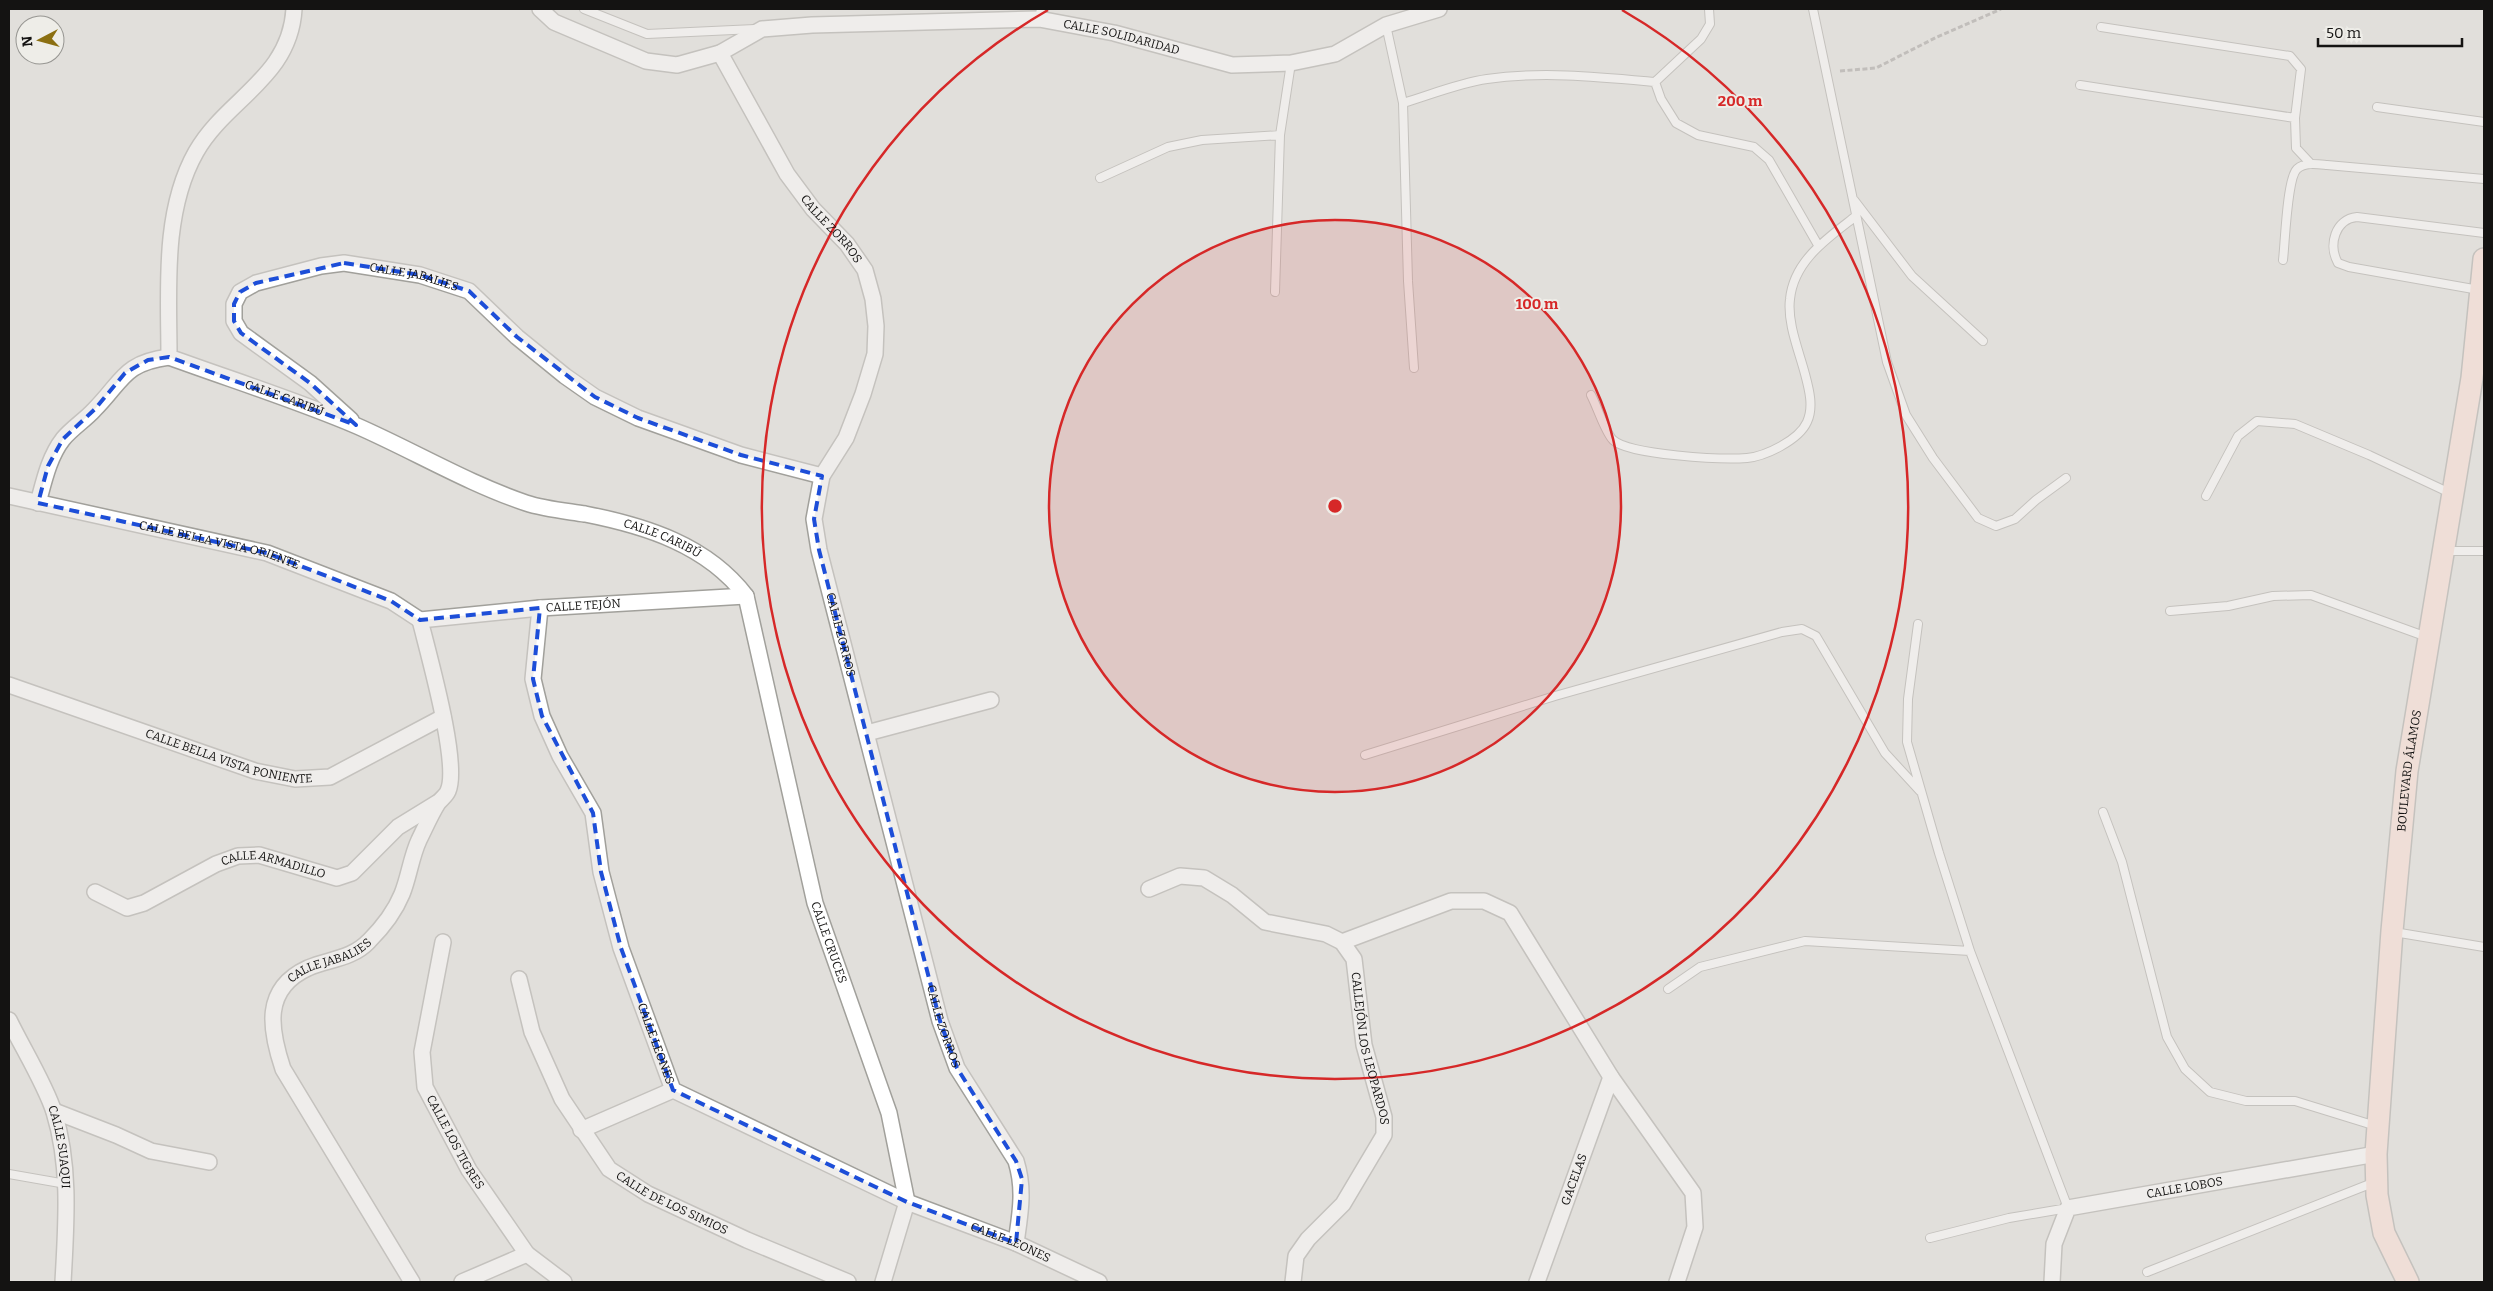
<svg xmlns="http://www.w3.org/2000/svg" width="2493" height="1291" font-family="Bitter,serif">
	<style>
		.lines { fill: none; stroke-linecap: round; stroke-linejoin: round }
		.service-casing { stroke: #a1a09b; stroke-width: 10 }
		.minor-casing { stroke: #a1a09b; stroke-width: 18 }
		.secondary-casing { stroke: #a1a09b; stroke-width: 24 }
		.path { stroke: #9a9895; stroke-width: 3; stroke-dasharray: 5 2.5; stroke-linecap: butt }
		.service { stroke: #fff; stroke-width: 8 }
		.minor { stroke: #fff; stroke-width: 15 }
		.secondary { stroke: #ffddd3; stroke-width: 21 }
		.marked { fill: none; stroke: #1d4ed8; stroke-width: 4; stroke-dasharray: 10 6; stroke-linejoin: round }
		.ring { fill: none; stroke: #d62828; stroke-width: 2.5 }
		.labels { text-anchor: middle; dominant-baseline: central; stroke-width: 4; stroke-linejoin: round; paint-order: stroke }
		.street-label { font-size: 12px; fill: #141312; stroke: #eeede8 }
		.centre { fill: #d62828; stroke: #eeede8; stroke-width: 2.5 }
		.ring-label { font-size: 15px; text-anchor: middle; font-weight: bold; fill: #d62828; stroke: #eeede8; stroke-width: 4; stroke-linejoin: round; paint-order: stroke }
	</style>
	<rect width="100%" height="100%" fill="#e1dfdb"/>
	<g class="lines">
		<g class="service-casing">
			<path id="service" d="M584,9L647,34L755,29
				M1813,9L1887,362L1906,415L1933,458L1978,518L1996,526L2015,519L2036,500L2066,478
				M1039,19L1041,9
				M1386,25L1403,103L1408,281L1414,368
				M2101,27L2290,56L2301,69L2295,118
				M1655,82L1701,39L1710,24L1709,9
				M2080,85L2295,118L2296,148L2311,164
				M1403,103C1430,95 1459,83 1487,79C1542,71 1600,77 1655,82L1661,99L1676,123L1698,135L1754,147L1769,160L1818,245
				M2377,107L2484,122
				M1100,178L1168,147L1202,140L1280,135
				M1854,200L1912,276L1983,341
				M2283,260C2285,244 2287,178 2297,169C2305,162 2317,164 2327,165L2484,179
				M2479,290L2349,267L2338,263C2328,245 2335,219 2357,217L2484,233
				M1275,292L1280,135L1291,63
				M1591,395C1597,406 1605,432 1613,440C1629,455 1723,460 1747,458C1766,456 1799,440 1807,422C1814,407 1809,389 1805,374C1799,351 1787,323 1790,299C1794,260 1828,238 1856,216
				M2206,496L2238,436L2257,421L2295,424L2369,455L2450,493
				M2445,551H2484
				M2170,611L2228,606L2273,596L2311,595L2427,637
				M1918,624L1908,699L1907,742L1939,853L1970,951L2068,1208L2009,1218L1930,1238
				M1365,755L1555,696L1782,632L1802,629L1816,636L1885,753L1920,791
				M2103,812L2122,862L2167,1037L2185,1069L2210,1092L2246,1101H2295L2376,1126
				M2394,932L2484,947
				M1668,989L1700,967L1805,941L1970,951
				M9,1174L66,1184
				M2147,1272L2375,1182"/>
		</g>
		<g class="minor-casing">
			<g id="minor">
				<path id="s1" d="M294,9C290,78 226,99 196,152C162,212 169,291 169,357C232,380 296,400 357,426C414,451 467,483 526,503C544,509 566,511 585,514C646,526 707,545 746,596L815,903L889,1113L907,1202L883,1282"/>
				<path id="s2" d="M540,9L554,22L646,61L677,65L720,53L762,29L812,25L1039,19L1114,33L1232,65L1291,63L1335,54L1386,25L1439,9"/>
				<path id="s3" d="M720,53L787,174L813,209L847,244L865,270L873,299L876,326L875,354L863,394L846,438L822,476L814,519L819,550L940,1021L957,1068L1016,1161C1025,1190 1020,1214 1016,1243"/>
				<path id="s4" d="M351,420L310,383L241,333L234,321V304L240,292L256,283L321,266L344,263L420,275L469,291L517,337L565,376L595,397L638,418L741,455L822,476"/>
				<path id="s5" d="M9,496L267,553L391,601L420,620"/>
				<path d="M38,503C44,481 49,457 63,439C72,428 85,420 94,410C123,381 123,363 169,357"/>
				<path id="s6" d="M540,608L533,679L542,716L560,756L593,813L601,872L621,948L673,1090L907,1202L1016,1243L1099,1282"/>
				<path id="s7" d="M420,620L540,608L746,596"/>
				<path id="s8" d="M9,685L255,771L295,779L330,777L443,717"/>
				<path d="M867,733L991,700"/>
				<path id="s9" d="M1149,889L1180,876L1204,878L1232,895L1265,922L1326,934L1342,942L1354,959L1364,1045L1384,1117V1135L1343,1204L1308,1239L1296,1256L1293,1282"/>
				<path id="s10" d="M95,892L127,908L144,903L216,864L238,856L259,855L337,878L352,873L398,827L437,803"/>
				<path id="s11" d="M443,942L422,1052L425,1087L469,1170L527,1254L564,1282"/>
				<path d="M1342,942L1451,901H1484L1510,913L1611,1077L1693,1193L1695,1227L1677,1282"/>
				<path id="s12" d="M519,979L532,1032L562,1099L609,1169L648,1194L747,1240L848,1282"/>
				<path id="s13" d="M9,1020C22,1047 45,1084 54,1112C71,1167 66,1226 63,1282"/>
				<path d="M54,1111L116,1135L151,1151L209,1162"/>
				<path d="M581,1130L673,1090"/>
				<path id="s14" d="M412,1282L283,1069C270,1030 262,989 308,968C329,959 352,959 369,941C382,928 395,911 402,894C409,877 411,857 419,840C425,828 431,814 438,803C441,799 446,796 448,791C460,764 428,653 420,620"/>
				<path d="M462,1282L527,1254"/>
				<path id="s15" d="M1537,1282L1611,1077"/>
				<path id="s16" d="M2052,1282L2054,1244L2068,1208L2376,1154"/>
			</g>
		</g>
		<g class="secondary-casing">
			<g id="secondary">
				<path id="s17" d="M2408,1282L2384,1233L2377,1195L2376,1154L2392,931L2407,771L2472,378L2484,259"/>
			</g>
		</g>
		<path class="path" d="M1840,71L1876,68L1937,37L2001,9"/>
		<use href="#service" class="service"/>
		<use href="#minor" class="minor"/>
		<use href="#secondary" class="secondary"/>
	</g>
	<path d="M0 0H2493V1291H0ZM344,263L420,275L469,291L517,337L595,397L638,418L741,455L822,476L814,519L819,550L940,1021L957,1068L1016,1161L1022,1179L1016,1243L907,1202L673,1090L621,948L601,872L593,813L542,716L533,679L540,608L420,620L391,601L267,553L38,503L48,466L63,439L95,409L125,373L148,360L169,357L356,425L310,383L241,333L234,321V304L240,292L256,283Z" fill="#e1dfdb" fill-opacity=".55" fill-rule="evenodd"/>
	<path class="marked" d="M344,263L420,275L469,291L517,337L595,397L638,418L741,455L822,476L814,519L819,550L940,1021L957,1068L1016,1161L1022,1179L1016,1243L907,1202L673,1090L621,948L601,872L593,813L542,716L533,679L540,608L420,620L391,601L267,553L38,503L48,466L63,439L95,409L125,373L148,360L169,357L356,425L310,383L241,333L234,321V304L240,292L256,283Z"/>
	<circle cx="1335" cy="506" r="286" fill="#d62828" fill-opacity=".12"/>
	<g class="ring">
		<circle cx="1335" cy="506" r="286"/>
		<path d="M1622 10A573 573 0 1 1 1048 10"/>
	</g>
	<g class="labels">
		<g class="street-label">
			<text stroke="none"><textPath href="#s2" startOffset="605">CALLE SOLIDARIDAD</textPath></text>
			<text stroke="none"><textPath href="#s3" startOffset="209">CALLE ZORROS</textPath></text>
			<text stroke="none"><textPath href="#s4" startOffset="365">CALLE JABALIES</textPath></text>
			<text stroke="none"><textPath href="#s1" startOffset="509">CALLE CARIBÚ</textPath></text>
			<text stroke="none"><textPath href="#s1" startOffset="914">CALLE CARIBÚ</textPath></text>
			<text stroke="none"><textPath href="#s5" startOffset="216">CALLE BELLA VISTA ORIENTE</textPath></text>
			<text stroke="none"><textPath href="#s7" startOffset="164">CALLE TEJÓN</textPath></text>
			<text stroke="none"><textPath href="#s3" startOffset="644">CALLE ZORROS</textPath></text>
			<text stroke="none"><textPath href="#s8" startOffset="232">CALLE BELLA VISTA PONIENTE</textPath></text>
			<text stroke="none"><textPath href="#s17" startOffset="519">BOULEVARD ÁLAMOS</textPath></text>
			<text stroke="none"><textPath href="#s10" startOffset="195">CALLE ARMADILLO</textPath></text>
			<text stroke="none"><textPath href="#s1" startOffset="1374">CALLE CRUCES</textPath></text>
			<text stroke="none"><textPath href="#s14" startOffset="389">CALLE JABALIES</textPath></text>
			<text stroke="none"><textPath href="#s3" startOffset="1049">CALLE ZORROS</textPath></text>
			<text stroke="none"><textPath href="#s6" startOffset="459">CALLE LEONES</textPath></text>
			<text stroke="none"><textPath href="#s9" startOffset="325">CALLEJÓN LOS LEOPARDOS</textPath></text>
			<text stroke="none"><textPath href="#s11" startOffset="210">CALLE LOS TIGRES</textPath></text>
			<text stroke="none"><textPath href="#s13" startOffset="138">CALLE SUAQUI</textPath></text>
			<text stroke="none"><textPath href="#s15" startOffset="109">GACELAS</textPath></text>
			<text stroke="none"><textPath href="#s16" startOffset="195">CALLE LOBOS</textPath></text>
			<text stroke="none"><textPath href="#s12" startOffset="284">CALLE DE LOS SIMIOS</textPath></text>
			<text stroke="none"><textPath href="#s6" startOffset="879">CALLE LEONES</textPath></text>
		</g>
	</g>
	<circle cx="1335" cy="506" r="8" class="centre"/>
	<g class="ring-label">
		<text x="1740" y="106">200 m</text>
		<text x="1537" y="309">100 m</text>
	</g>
	<rect width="2493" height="1291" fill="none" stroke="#141312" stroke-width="20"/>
	<g transform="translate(40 40) rotate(264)"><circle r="24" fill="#eeede8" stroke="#979692"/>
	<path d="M0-4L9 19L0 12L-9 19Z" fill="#8b6f11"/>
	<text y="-8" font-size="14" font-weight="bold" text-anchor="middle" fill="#141312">N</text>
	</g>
	<path d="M2318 38v8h144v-8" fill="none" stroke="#141312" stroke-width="2.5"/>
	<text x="2326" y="38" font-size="15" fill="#141312" stroke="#eeede8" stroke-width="4" paint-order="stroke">50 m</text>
</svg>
